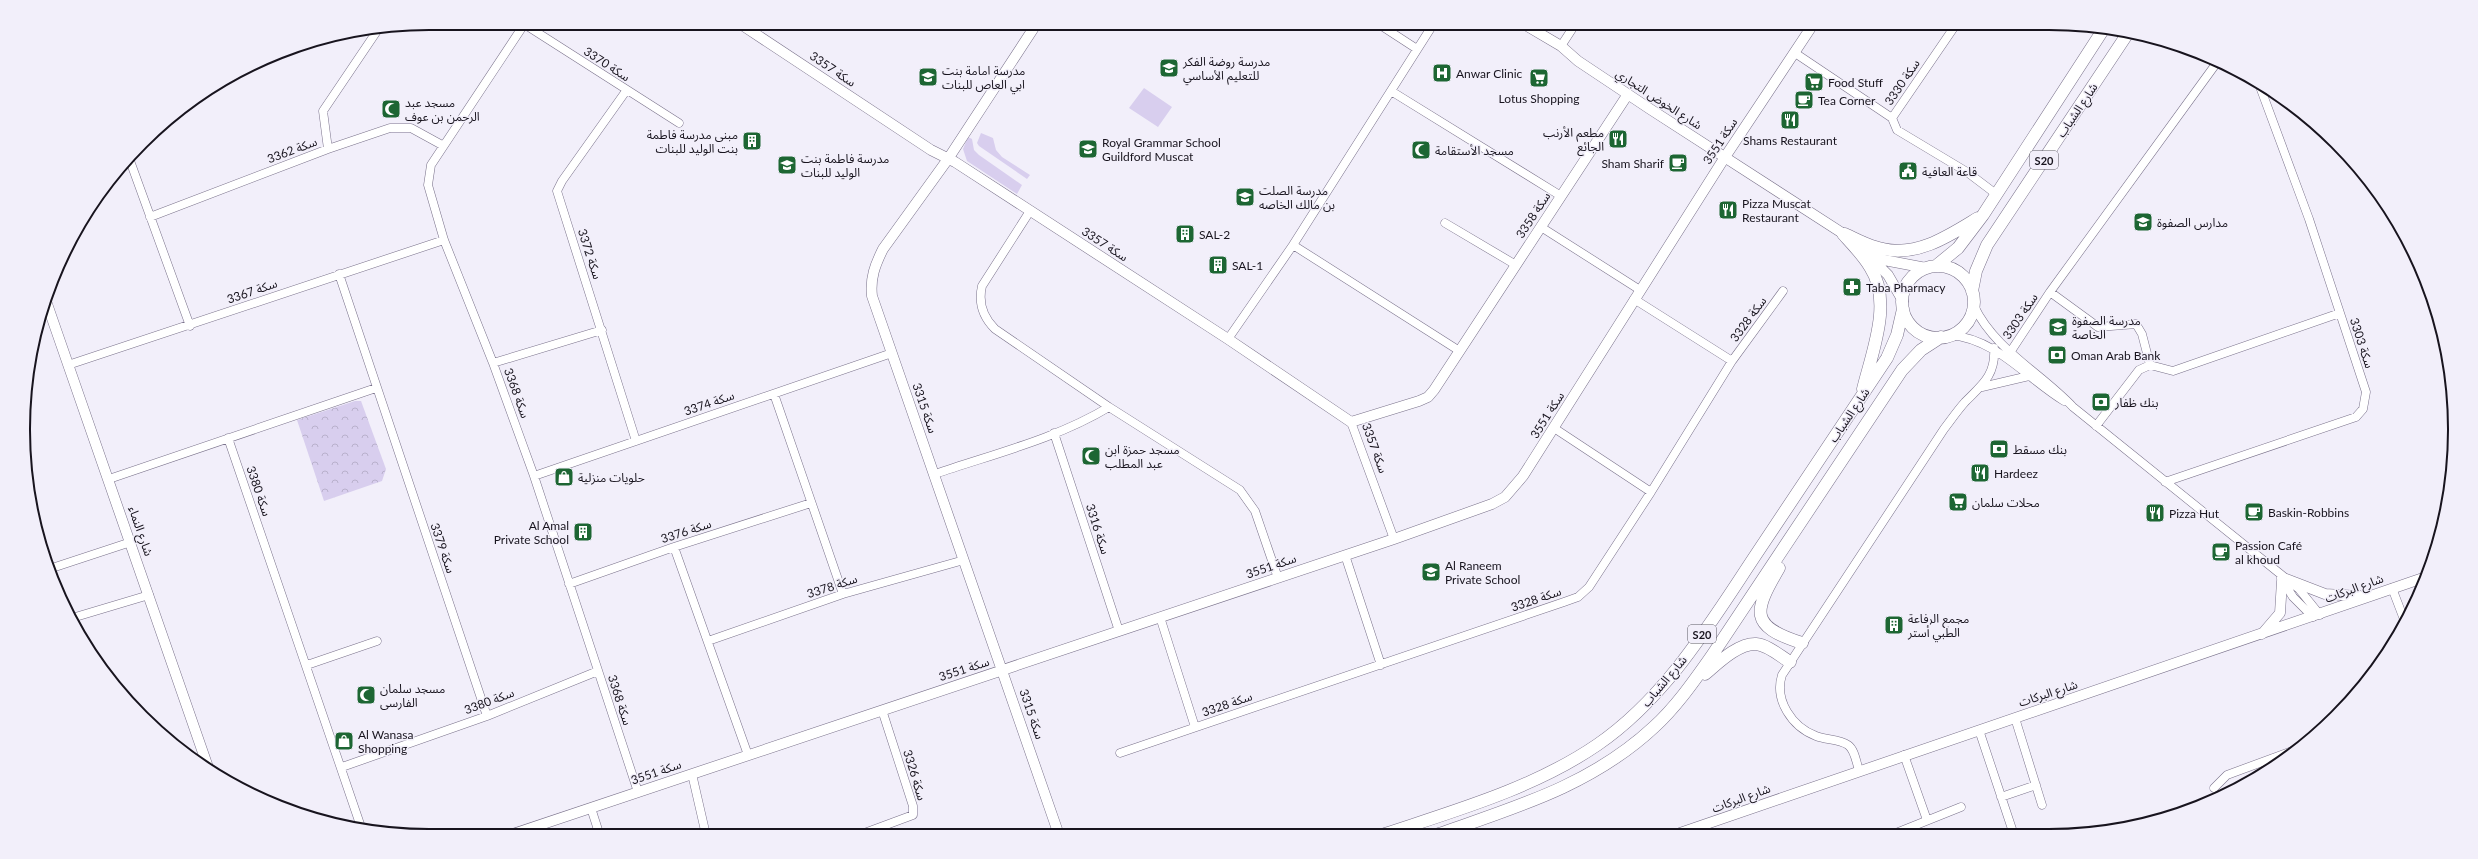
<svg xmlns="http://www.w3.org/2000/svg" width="2478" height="859" font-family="Lato,'Noto Sans Arabic',sans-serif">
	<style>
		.forest { fill: url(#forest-crowns) }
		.garden { fill: #d8ceee }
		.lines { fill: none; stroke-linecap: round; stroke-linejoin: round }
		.minor-casing { stroke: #79718a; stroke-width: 9 }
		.tertiary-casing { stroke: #79718a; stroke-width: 11 }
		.primary-casing { stroke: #79718a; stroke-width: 13 }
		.minor { stroke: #fff; stroke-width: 8 }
		.tertiary { stroke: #fff; stroke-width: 10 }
		.primary { stroke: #fff; stroke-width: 12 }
		.labels { text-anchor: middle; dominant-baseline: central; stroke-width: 3; stroke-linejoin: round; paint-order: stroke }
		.shield { fill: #f2effa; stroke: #595660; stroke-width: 1 }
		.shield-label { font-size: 11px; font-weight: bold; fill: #18141e }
		.poi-label { font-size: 12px; fill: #18141e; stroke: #f2effa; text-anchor: start }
		.street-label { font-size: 12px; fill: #18141e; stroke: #f2effa }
		.rim { fill: none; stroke: #18141e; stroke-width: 2 }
	</style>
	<defs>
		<pattern id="forest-crowns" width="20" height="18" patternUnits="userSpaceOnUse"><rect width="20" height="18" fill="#d8ceee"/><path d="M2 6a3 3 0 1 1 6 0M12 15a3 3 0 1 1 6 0" fill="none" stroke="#b9b0cc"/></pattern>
	</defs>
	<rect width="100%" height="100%" fill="#f2effa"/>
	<path class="forest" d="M355,401H361L386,469L382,481L324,501L297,420Z"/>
	<path class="garden" d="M1144,88L1172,107L1158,127L1129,108Z
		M981,133L993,138L996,150L1002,157L1030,175L1027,179L979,146L977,143Z
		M968,137L972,139L974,150L979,155L1022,185L1017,194L967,161L963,149Z"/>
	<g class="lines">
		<g class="minor-casing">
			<path id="minor" d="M525,23L431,165L428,185L444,240L493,363L534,476L638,792
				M1377,23L1417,49
				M524,24L679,123
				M1561,46L1576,23
				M1795,53L1892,118
				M626,91L562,181L557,191L636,441
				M1391,91L1561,196
				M1892,118L1897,130L1967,172L1996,194
				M1892,118L1957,23
				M328,149L323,111L379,28
				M129,158L190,326
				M1030,211L982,286C978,303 983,317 995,329L1109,407L1240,490L1255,511L1278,578
				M150,217L328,149L390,128H411L442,145
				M1445,223L1516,265
				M1541,227L1640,290
				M1293,245L1458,350
				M339,274L487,716
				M2050,292L2098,327L2136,324L2142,334L2150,365
				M1634,299L1732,361
				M1974,306C1994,349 2041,373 2073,407L2299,589L2320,615
				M1950,335C1997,339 2026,378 2064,401
				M1228,339L1293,245L1434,23
				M2011,351L2050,292L2218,61
				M493,363L602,330
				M68,365L444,240
				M1982,387L2029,376
				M774,394L843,594
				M1351,422L1394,539
				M2096,426L2139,370L2150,365L2173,371L2340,313
				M1554,428L1651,492
				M1054,433L1119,631
				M228,438L361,827
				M935,474C993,454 1056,439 1109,407
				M534,476L892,353
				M109,479L376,388
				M2165,482L2356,417L2363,409L2366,392L2309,219L2259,84
				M674,547L748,755
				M1345,555L1381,665
				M49,569L131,542
				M2281,578L2293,597L2313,617
				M569,584L674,547L811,503
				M2392,588L2405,622
				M1160,617L1195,727
				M72,618L149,595
				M708,641L843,594L964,560
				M307,665L377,641
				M2015,718L2042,805
				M1979,730L2012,829
				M1120,753L1564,602L1578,597L1589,587L1651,492L1732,361L1783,291
				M1904,755L1927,820
				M342,767L487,716L598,671
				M1859,770C1856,762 1855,750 1848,745C1839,739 1826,740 1816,736C1792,727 1774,700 1782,675L1944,429C1951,420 1957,411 1965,402C1982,385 1996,375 1994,348
				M692,774L706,835
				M2214,788L2227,775L2292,751
				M2001,797L2036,785
				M591,808L600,836
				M1896,833L1961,807
				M859,835L913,815V806L882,710"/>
		</g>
		<g class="tertiary-casing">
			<path id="tertiary" d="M739,23L931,150L955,162L1228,339L1351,422L1419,401L1428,397L1434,390L1628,94
				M1037,23L948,159L883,249C875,265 870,278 872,296L1059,835
				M1522,23L1561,46L1578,61L1650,109L1884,260L1926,268
				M1870,257L1888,275L1903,301
				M46,301L209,770
				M2286,579L2325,594L2360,596
				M2262,634L2280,613L2282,581
				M1680,833L2423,578
				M507,836L1394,539L1492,504L1505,497L1523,476L1725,157L1814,23"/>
		</g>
		<g class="primary-casing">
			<path id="primary" d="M1843,234C1852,244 1863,255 1870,267C1893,302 1872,352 1863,389
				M1845,234C1857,240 1870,247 1883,249C1918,257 1950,235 1978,218
				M1936,266L1958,248L1983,215L2103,30
				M1902 302a36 36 0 1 1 72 0a36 36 0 1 1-72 0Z
				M1972,291L1976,271L1987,245L2128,33
				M1779,568C1754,611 1748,626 1802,643
				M1705,674C1717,664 1738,643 1756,644C1768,645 1780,656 1790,662
				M1385,834C1457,810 1534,788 1597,745C1667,697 1711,622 1757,553C1800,488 1844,423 1887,358L1897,335L1903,309
				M1439,834C1516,807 1592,785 1654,727C1676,707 1694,681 1711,657L1902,370L1921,350L1941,337"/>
		</g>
		<use href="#minor" class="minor"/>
		<use href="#tertiary" class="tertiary"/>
		<use href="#primary" class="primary"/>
	</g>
	<defs>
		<g id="school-square" transform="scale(1)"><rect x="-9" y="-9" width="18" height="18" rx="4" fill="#1d6633" stroke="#f2effa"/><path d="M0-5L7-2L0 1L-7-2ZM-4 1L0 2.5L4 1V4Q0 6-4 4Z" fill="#fff"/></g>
		<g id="hospital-square" transform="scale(1)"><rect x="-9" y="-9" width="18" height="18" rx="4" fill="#1d6633" stroke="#f2effa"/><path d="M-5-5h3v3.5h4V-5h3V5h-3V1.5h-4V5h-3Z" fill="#fff"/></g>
		<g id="supermarket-square" transform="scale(1)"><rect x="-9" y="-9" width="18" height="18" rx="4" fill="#1d6633" stroke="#f2effa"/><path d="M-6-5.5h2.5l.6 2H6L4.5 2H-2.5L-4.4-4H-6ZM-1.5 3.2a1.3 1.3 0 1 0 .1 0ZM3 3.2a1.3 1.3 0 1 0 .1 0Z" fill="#fff"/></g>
		<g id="cafe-square" transform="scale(1)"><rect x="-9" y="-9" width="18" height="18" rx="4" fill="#1d6633" stroke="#f2effa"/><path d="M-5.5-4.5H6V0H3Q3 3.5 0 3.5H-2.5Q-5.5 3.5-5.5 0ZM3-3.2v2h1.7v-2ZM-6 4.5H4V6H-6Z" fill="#fff"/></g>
		<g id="mosque-square" transform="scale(1)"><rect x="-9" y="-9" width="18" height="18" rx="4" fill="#1d6633" stroke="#f2effa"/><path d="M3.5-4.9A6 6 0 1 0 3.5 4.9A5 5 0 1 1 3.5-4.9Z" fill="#fff"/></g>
		<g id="restaurant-square" transform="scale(1)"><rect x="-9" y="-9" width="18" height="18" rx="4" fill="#1d6633" stroke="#f2effa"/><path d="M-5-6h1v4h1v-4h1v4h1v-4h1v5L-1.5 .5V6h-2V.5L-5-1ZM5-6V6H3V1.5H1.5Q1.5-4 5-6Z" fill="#fff"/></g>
		<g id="building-square" transform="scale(1)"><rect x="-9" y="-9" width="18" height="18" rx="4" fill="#1d6633" stroke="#f2effa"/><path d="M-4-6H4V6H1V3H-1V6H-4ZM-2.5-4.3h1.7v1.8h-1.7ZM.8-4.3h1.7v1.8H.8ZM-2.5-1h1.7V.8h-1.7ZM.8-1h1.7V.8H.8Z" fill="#fff"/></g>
		<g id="civic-square" transform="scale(1)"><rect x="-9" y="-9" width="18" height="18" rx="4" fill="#1d6633" stroke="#f2effa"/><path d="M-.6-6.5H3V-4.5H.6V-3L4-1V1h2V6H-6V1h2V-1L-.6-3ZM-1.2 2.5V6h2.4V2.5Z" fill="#fff"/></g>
		<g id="pharmacy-square" transform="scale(1)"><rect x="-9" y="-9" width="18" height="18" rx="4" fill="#1d6633" stroke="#f2effa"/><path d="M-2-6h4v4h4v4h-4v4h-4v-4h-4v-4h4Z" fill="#fff"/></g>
		<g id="bank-square" transform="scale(1)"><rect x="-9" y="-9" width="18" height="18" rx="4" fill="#1d6633" stroke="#f2effa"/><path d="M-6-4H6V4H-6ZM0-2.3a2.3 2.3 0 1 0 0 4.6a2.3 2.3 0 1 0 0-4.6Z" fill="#fff"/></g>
		<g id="shop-square" transform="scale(1)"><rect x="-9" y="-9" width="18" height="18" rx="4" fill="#1d6633" stroke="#f2effa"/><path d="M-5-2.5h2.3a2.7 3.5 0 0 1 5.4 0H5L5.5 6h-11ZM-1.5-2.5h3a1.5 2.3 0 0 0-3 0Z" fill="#fff"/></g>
	</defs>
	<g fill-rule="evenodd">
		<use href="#school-square" x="1169" y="68"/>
		<use href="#hospital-square" x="1442" y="73"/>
		<use href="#school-square" x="928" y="77"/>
		<use href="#supermarket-square" x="1539" y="78"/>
		<use href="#supermarket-square" x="1814" y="82"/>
		<use href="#cafe-square" x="1804" y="100"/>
		<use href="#mosque-square" x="391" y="109"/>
		<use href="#restaurant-square" x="1790" y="120"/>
		<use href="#restaurant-square" x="1618" y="139"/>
		<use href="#building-square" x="752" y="141"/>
		<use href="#school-square" x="1088" y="149"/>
		<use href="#mosque-square" x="1421" y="150"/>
		<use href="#cafe-square" x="1678" y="163"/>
		<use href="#school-square" x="787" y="165"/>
		<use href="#civic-square" x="1908" y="171"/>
		<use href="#school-square" x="1245" y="197"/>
		<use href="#restaurant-square" x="1728" y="210"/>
		<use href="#school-square" x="2143" y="222"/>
		<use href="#building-square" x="1185" y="234"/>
		<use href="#building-square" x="1218" y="265"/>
		<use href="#pharmacy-square" x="1852" y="287"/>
		<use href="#school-square" x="2058" y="327"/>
		<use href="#bank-square" x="2057" y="355"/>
		<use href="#bank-square" x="2101" y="402"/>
		<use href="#bank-square" x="1999" y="449"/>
		<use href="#mosque-square" x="1091" y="456"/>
		<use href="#restaurant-square" x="1980" y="473"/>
		<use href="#shop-square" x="564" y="477"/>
		<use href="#supermarket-square" x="1958" y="502"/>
		<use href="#cafe-square" x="2254" y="512"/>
		<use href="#restaurant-square" x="2155" y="513"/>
		<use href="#building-square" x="583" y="532"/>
		<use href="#cafe-square" x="2221" y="552"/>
		<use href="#school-square" x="1431" y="572"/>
		<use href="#building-square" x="1894" y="625"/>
		<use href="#mosque-square" x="366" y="695"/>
		<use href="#shop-square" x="344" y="741"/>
	</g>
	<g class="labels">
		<g class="shield">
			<rect x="2030" y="151" width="28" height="18" rx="3"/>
			<rect x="1688" y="625" width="28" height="18" rx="3"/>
		</g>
		<g class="shield-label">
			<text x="2044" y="160">S20</text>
			<text x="1702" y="634">S20</text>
		</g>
		<g class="poi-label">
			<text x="1183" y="61">مدرسة روضة الفكر<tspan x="1183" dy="14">للتعليم الأساسي</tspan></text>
			<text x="942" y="70">مدرسة امامة بنت<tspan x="942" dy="14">ابي العاص للبنات</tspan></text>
			<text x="1456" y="73">Anwar Clinic</text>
			<text x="1828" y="82">Food Stuff</text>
			<text x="1539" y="98" text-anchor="middle">Lotus Shopping</text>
			<text x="1818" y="100">Tea Corner</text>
			<text x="405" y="102">مسجد عبد<tspan x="405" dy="14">الرحمن بن عوف</tspan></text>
			<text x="1604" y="132" text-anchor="end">مطعم الأرنب<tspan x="1604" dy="14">الجائع</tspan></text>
			<text x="738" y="134" text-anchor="end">مبنى مدرسة فاطمة<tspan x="738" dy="14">بنت الوليد للبنات</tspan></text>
			<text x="1790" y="140" text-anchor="middle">Shams Restaurant</text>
			<text x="1102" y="142">Royal Grammar School<tspan x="1102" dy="14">Guildford Muscat</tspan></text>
			<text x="1435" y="150">مسجد الأستقامة</text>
			<text x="801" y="158">مدرسة فاطمة بنت<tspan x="801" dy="14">الوليد للبنات</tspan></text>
			<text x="1664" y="163" text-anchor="end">Sham Sharif</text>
			<text x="1922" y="171">قاعة العافية</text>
			<text x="1259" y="190">مدرسة الصلت<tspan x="1259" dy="14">بن مالك الخاصه</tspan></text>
			<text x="1742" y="203">Pizza Muscat<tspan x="1742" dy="14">Restaurant</tspan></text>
			<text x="2157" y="222">مدارس الصفوة</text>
			<text x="1199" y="234">SAL-2</text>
			<text x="1232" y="265">SAL-1</text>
			<text x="1866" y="287">Taba Pharmacy</text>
			<text x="2072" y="320">مدرسة الصفوة<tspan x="2072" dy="14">الخاصة</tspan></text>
			<text x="2071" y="355">Oman Arab Bank</text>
			<text x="2115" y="402">بنك ظفار</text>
			<text x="1105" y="449">مسجد حمزة ابن<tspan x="1105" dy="14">عبد المطلب</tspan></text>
			<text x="2013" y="449">بنك مسقط</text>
			<text x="1994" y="473">Hardeez</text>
			<text x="578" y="477">حلويات منزلية</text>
			<text x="1972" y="502">محلات سلمان</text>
			<text x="2268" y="512">Baskin-Robbins</text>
			<text x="2169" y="513">Pizza Hut</text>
			<text x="569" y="525" text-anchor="end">Al Amal<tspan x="569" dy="14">Private School</tspan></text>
			<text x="2235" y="545">Passion Café<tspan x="2235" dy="14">al khoud</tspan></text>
			<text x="1445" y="565">Al Raneem<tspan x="1445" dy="14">Private School</tspan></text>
			<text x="1908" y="618">مجمع الرفاعة<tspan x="1908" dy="14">الطبي أستر</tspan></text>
			<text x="380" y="688">مسجد سلمان<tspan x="380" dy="14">الفارسى</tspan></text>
			<text x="358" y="734">Al Wanasa<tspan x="358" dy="14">Shopping</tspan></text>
		</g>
		<g class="street-label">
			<text transform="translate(607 64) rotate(33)">سكة 3370</text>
			<text transform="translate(833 69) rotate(34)">سكة 3357</text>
			<text transform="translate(1902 82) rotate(-56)">سكة 3330</text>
			<text transform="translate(1659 99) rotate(33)">شارع الخوض التجاري</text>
			<text transform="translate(2077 110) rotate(-56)">شارع الشباب</text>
			<text transform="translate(1720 141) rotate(-57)">سكة 3551</text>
			<text transform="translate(292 150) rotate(-21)">سكة 3362</text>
			<text transform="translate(1533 215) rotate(-57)">سكة 3358</text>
			<text transform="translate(1105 244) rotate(33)">سكة 3357</text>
			<text transform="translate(590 254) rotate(72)">سكة 3372</text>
			<text transform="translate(252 291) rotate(-19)">سكة 3367</text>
			<text transform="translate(2020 316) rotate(-56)">سكة 3303</text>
			<text transform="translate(1748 319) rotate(-54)">سكة 3328</text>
			<text transform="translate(2362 343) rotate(72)">سكة 3303</text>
			<text transform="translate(517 393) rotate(70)">سكة 3368</text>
			<text transform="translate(709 403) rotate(-19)">سكة 3374</text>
			<text transform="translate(925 408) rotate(71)">سكة 3315</text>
			<text transform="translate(1547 415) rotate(-58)">سكة 3551</text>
			<text transform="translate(1849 415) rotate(-56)">شارع الشباب</text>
			<text transform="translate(1375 448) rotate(70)">سكة 3357</text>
			<text transform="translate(259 491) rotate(71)">سكة 3380</text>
			<text transform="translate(1098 529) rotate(72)">سكة 3316</text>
			<text transform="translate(141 531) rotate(71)">شارع النماء</text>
			<text transform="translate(686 531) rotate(-18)">سكة 3376</text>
			<text transform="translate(443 548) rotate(71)">سكة 3379</text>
			<text transform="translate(1271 566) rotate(-19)">سكة 3551</text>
			<text transform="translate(832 586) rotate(-18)">سكة 3378</text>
			<text transform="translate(2354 588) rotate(-20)">شارع البركات</text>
			<text transform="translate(1536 599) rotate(-19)">سكة 3328</text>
			<text transform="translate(964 669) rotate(-18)">سكة 3551</text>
			<text transform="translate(1664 681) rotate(-50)">شارع الشباب</text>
			<text transform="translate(2048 693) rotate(-18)">شارع البركات</text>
			<text transform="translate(620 700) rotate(72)">سكة 3368</text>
			<text transform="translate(489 701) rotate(-21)">سكة 3380</text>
			<text transform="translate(1227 704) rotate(-19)">سكة 3328</text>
			<text transform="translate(1032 714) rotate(71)">سكة 3315</text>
			<text transform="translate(656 772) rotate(-19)">سكة 3551</text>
			<text transform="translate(915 775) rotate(73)">سكة 3326</text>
			<text transform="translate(1741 798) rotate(-20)">شارع البركات</text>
		</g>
	</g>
	<path d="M0 0H2478V859H0ZM429 30H2049A399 399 0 0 1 2448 429V430A399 399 0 0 1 2049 829H429A399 399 0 0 1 30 430V429A399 399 0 0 1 429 30Z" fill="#f2effa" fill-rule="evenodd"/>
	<path class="rim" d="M429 30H2049A399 399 0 0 1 2448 429V430A399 399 0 0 1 2049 829H429A399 399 0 0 1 30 430V429A399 399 0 0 1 429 30Z"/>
</svg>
